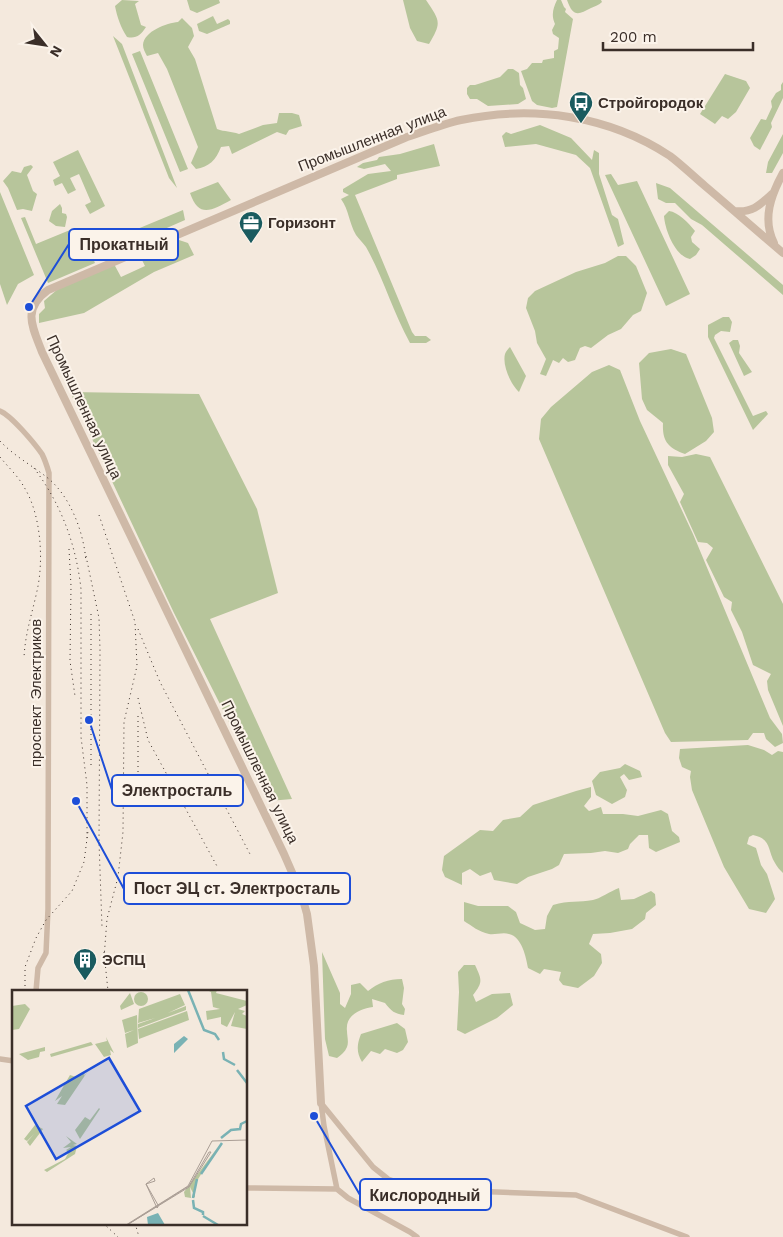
<svg xmlns="http://www.w3.org/2000/svg" width="783" height="1237" font-family="'Work Sans',sans-serif">
	<style>
		.green { fill: #b7c59b }
		.lines { fill: none; stroke-linecap: round; stroke-linejoin: round }
		.minor { stroke: #ceb9a7; stroke-width: 5.5 }
		.tertiary { stroke: #ceb9a7; stroke-width: 8 }
		.rail { stroke: #3a2e28; stroke-width: 1; stroke-dasharray: 1 4; stroke-linecap: butt }
		.labels { text-anchor: middle; dominant-baseline: central; stroke-width: 4; stroke-linejoin: round; paint-order: stroke }
		.poi-label { font-size: 15px; font-weight: bold; fill: #3a2e28; stroke: #fbf3ea; text-anchor: start }
		.street-label { font-size: 15px; fill: #3a2e28; stroke: #fbf3ea }
		.inset-river { fill: none; stroke: #79b2b4; stroke-width: 2.5 }
		.inset-road { fill: none; stroke: #aa9e95; stroke-width: 1 }
		.view { fill: #1d4ed8; fill-opacity: 0.15; stroke: #1d4ed8; stroke-width: 2.5 }
		.inset-edge { fill: none; stroke: #3a2e28; stroke-width: 2.5 }
		.leader { fill: none; stroke: #1d4ed8; stroke-width: 2 }
		.callout-dot { fill: #1d4ed8; stroke: #fbf3ea; stroke-width: 2 }
		.callout { fill: #fbf3ea; stroke: #1d4ed8; stroke-width: 2 }
		.callout-label { font-size: 16px; text-anchor: middle; font-weight: bold; fill: #3a2e28 }
	</style>
	<rect width="100%" height="100%" fill="#f4e9dd"/>
	<path class="green" d="M122,0L139,1L135,4L141,25L146,27C141,35 136,39 127,37C121,28 117,17 115,6Z
		M187,0H219L220,3L197,13L190,10Z
		M403,0H426C440,21 442,22 429,44L417,41L410,28Z
		M557,0H561L564,7L566,9L565,12L573,19L557,107L552,108L537,105L532,101L521,71L527,69L532,63H542L543,60L554,58V51L558,49L559,38L553,34L552,30L555,24C551,16 553,8 557,0Z
		M567,0H601L602,2C599,5 595,6 591,8C578,15 573,17 567,0Z
		M213,16L217,24L228,19L230,21V24L207,34L199,31L197,24Z
		M182,18L192,28L194,36L188,47L195,59L217,129C225,132 231,131 239,134L263,125L277,123L279,113H292L299,115L302,126L289,130L286,135L277,132L232,154L229,146L221,147C216,160 209,167 196,169L191,163L198,147L167,69L158,53L147,56C145,52 143,49 143,45C144,31 167,23 178,22Z
		M113,36L122,44L177,188L169,178Z
		M140,51L188,169L180,172L132,54Z
		M508,69H513L519,73L520,85L523,88L526,99L518,104L488,106L477,99H470L467,94V88L470,85H475L500,77Z
		M725,74L746,81L750,88L736,112L728,119L722,116L715,124L700,114Z
		M783,82V98L771,123L772,127L760,150L754,146L750,138L761,119L766,120L772,107L771,101L776,93L781,90V85Z
		M540,125L571,138L592,160L594,150L599,153V174L612,215L618,219L624,244L618,247L590,168L576,155L536,144L505,147L502,136L506,132L511,134Z
		M783,134V153L772,173H766L768,162Z
		M434,144L440,166L397,175V179L355,195L412,332L415,336H426L431,340L426,343H410C393,312 383,277 366,247C363,243 359,239 356,235C349,223 349,210 341,199L349,195L343,192V189L368,174L391,171L385,164L364,169L357,167L363,163L377,160L379,157L400,154Z
		M78,150L105,206L90,214L85,205L91,202L79,174L70,178L76,190L68,194L62,183L55,186L53,180L60,176L53,162Z
		M31,165L33,167L27,175L33,191L37,194L32,211L23,209L17,210L8,188L3,181L12,171L21,173L24,167Z
		M611,174L618,185L637,181L690,294L666,306L605,175Z
		M218,182L231,200C212,210 199,219 190,193Z
		M656,183L670,188L783,285V295L702,225L691,219L675,203H666L658,199Z
		M0,192L34,275L18,284L7,305L0,284Z
		M60,204L62,208V213L66,214L67,217L65,227L56,226L49,221L52,211Z
		M183,210L185,220L135,242L130,232Z
		M669,211C678,212 689,223 695,231L691,237L692,242L700,249L696,255L690,259C675,256 665,230 664,216Z
		M25,217L36,244L70,230L79,253L89,249L95,263L48,283L21,218Z
		M179,240L188,243L194,255L154,272L84,313L39,323V314L45,308L44,301L59,288L114,264L121,277L145,266L140,256C152,247 165,245 179,240Z
		M618,256H626L636,266L647,293L641,311L633,315L621,329L608,335L591,348L585,346L580,348L575,360L568,362L563,358L559,363L553,360L546,376L540,374L546,359L537,343L535,331L526,308L528,298L535,291L576,272L605,263Z
		M723,317H729L732,322L730,332L721,331L715,335L714,338L753,416L766,411L768,414L753,430L708,337V325Z
		M733,340H738L740,346L739,353L752,372L744,376L729,343Z
		M510,347L526,376L519,392C511,385 502,365 505,354C506,351 508,349 510,347Z
		M671,349L686,354L712,418L714,432L706,441L685,454C669,448 662,442 663,423L647,410L642,399L639,363L649,353Z
		M609,365L620,370L640,421L693,534L770,718L782,734L783,743L775,747L766,739L764,733H753L748,740L671,742L665,733L539,439L541,419L551,407L592,372Z
		M70,392L199,394L257,509L278,593L210,619L292,799L269,801L174,613Z
		M696,454L710,457L783,604V726L768,690L767,681L771,674L753,665L742,632L731,610L732,602L724,597L706,560L713,548L707,543L698,542L680,502L684,494L668,465V456L682,457Z
		M748,745L764,750L772,755L778,751L783,752V873C780,870 777,867 775,863C767,850 772,839 753,835L749,837L747,844L756,848L761,865L767,874L775,899L766,913L749,909L724,867L692,790L690,777L691,771L682,767L679,758L680,749Z
		M625,764L640,771L642,777L629,780L624,774L620,777L627,790L625,797L612,804L596,795L592,781L600,772L620,768Z
		M591,787V797L584,806L589,811L601,807L603,814H623L638,816L661,810L668,814L672,831L679,837L680,842L656,852L649,848L648,835H639L630,844L628,849L618,853L605,851L591,853L564,854L559,865L552,869L528,877L517,884L494,880L491,872L480,876L470,869L462,873V885L445,877L442,870L444,856L480,830L493,831L503,820L520,817L533,805L576,791Z
		M619,888L621,900L634,899L651,891L655,894L656,905L646,913L645,919L632,929L610,933L593,934L589,944L601,954L602,963L594,976L578,988L563,985L559,980L561,972L544,969L540,974L528,968C526,957 522,937 509,934C503,932 495,935 489,934C479,932 472,926 464,921V902L478,906H508L516,912L520,923L535,930L545,929L547,916L553,905C569,900 579,903 593,900C599,899 611,891 619,888Z
		M322,952L340,993V1004L345,1008L351,994V985L360,983L368,991C378,983 388,979 402,979L404,988L402,1004L405,1009L404,1015C395,1014 391,1011 385,1003L372,999L373,1007C360,1009 345,1015 347,1031C347,1036 349,1042 347,1047C345,1052 341,1055 337,1058L329,1056L325,1039Z
		M464,965H475C482,980 483,982 473,995L476,1002L492,994L510,993L513,1005L497,1018L465,1034L457,1030L459,992L458,972Z
		M397,1023L405,1029L408,1042L403,1050L397,1053L385,1049L380,1054L371,1051L362,1062C356,1052 357,1044 361,1034Z"/>
	<g class="lines">
		<path class="minor" d="M0,411C11,415 35,444 42,454C45,460 47,466 49,473L48,909L46,953L38,968L36,991
			M0,1059L14,1061
			M321,1103L373,1167L388,1179L416,1189L576,1195L687,1237
			M321,1103L324,1126L337,1189
			M246,1188L337,1189
			M337,1189L348,1198L410,1232L417,1237"/>
		<path class="tertiary" d="M735,211C752,213 760,205 772,194
			M774,243C762,219 771,195 783,173
			M321,1103L314,966L307,914L301,893L284,854L42,352C32,326 22,309 48,290L407,137C425,131 443,124 461,120C533,105 608,115 670,156C682,165 693,176 705,186C731,208 757,231 783,253"/>
		<path class="rail" d="M0,441C14,456 33,466 49,479C71,498 84,533 86,562
			M0,457C8,467 18,476 24,487C41,514 44,560 37,591C32,614 25,634 24,658
			M34,468C61,504 76,544 81,589V737L87,785V838
			M99,515L135,622L137,666L124,722L123,832L118,877L107,919L104,958
			M69,549L71,586L70,661L75,696
			M86,556L99,618L100,650L99,842L102,927
			M138,629L160,682L251,856
			M138,698L148,740L218,868
			M138,716V797
			M91,765V613
			M104,952L108,991
			M25,991V967L36,938L46,920L72,891L84,862L88,831
			M103,1223L118,1237
			M135,1223L139,1237"/>
	</g>
	<defs>
		<g id="bus-pin" transform="scale(1.25)"><path d="M0 17L-7.5 6A9.5 9.5 0 1 1 7.5 6Z" fill="#1a5b5f" stroke="#fbf3ea"/><path d="M-5-6H5V4H4V6H2V4H-2V6H-4V4H-5ZM-3.5-4V0h7V-4ZM-3.5 1.2v1.5H-2V1.2ZM2 1.2v1.5H3.5V1.2Z" fill="#fff"/></g>
		<g id="office-pin" transform="scale(1.25)"><path d="M0 17L-7.5 6A9.5 9.5 0 1 1 7.5 6Z" fill="#1a5b5f" stroke="#fbf3ea"/><path d="M-6-3h4V-5.5h4V-3h4V5H-6ZM-1-4.5V-3h2v-1.5ZM-6 0V1H6V0Z" fill="#fff"/></g>
		<g id="building-pin" transform="scale(1.25)"><path d="M0 17L-7.5 6A9.5 9.5 0 1 1 7.5 6Z" fill="#1a5b5f" stroke="#fbf3ea"/><path d="M-4-6H4V6H1V3H-1V6H-4ZM-2.5-4.3h1.7v1.8h-1.7ZM.8-4.3h1.7v1.8H.8ZM-2.5-1h1.7V.8h-1.7ZM.8-1h1.7V.8H.8Z" fill="#fff"/></g>
	</defs>
	<g fill-rule="evenodd">
		<use href="#bus-pin" x="581" y="103"/>
		<use href="#office-pin" x="251" y="223"/>
		<use href="#building-pin" x="85" y="960"/>
	</g>
	<g class="labels">
		<g class="poi-label">
			<text x="598" y="103">Стройгородок</text>
			<text x="268" y="223">Горизонт</text>
			<text x="102" y="960">ЭСПЦ</text>
		</g>
		<g class="street-label">
			<text transform="translate(372 139) rotate(-21)">Промышленная улица</text>
			<text transform="translate(84 407) rotate(65)">Промышленная улица</text>
			<text transform="translate(36 693) rotate(-90)">проспект Электриков</text>
			<text transform="translate(260 772) rotate(64)">Промышленная улица</text>
		</g>
	</g>
	<g transform="translate(12 990)">
		<rect width="235" height="235" fill="#f4e9dd"/>
		<path d="M195,0H205L204,3L235,11V15L226,19L233,21L230,24L235,26V39L219,36L223,22L215,37L209,34V27L195,30L194,21L208,19L201,17L199,2ZM122 9a7 7 0 1 1 14 0a7 7 0 1 1-14 0ZM118,3L122,14L109,20L108,16ZM168,4L173,15L156,23L174,16V20L126,38V34L143,28L126,33L127,19ZM13,14L18,19L7,39L0,40V16ZM175,21L177,30L127,49L126,39ZM125,25L126,53L115,58L113,44L122,40L113,43L110,30ZM94,47L102,63L98,60L99,65L92,67L83,54L95,51ZM79,52L81,55L39,67L38,64ZM33,57V61L28,62L27,67L16,70L7,64ZM76,81L53,115L45,114L50,106L43,111L58,85L64,87L73,82L72,86ZM87,118L88,119L68,149L63,140L73,127L78,130ZM23,135L31,139L18,156L15,152L22,144L15,151L12,149ZM54,146L65,154L61,155L65,156L63,164L35,182L32,180L53,169L57,162L54,160L59,157L51,158L59,152ZM206,157L183,194V207L180,208L181,203L178,197L179,208L173,207L172,202Z" fill="#b7c59b"/>
		<path d="M172,46L176,49L162,63V54ZM146,223L153,235H136L135,227Z" fill="#79b2b4"/>
		<path class="inset-river" d="M176,0L192,40L203,44L207,50M211,62L212,69L223,75M225,80L235,93M209,148L219,140L228,139L229,134L235,131M189,184L210,153M181,208L185,189M181,210L182,218L191,222V225M191,226L206,235"/>
		<path class="inset-road" d="M142,188L143,191L134,194L146,215V217L145,218L134,194ZM114,235L176,196L200,151L235,150M115,235L177,196L197,162H199L177,197L115,235"/>
		<path class="view" d="M97,68L128,121L44,169L14,116Z"/>
		<rect width="235" height="235" class="inset-edge"/>
	</g>
	<path class="leader" d="M29 307L69 244M89 720L112 790M76 801L124 889M314 1116L360 1195"/>
	<g class="callout-dot">
		<circle cx="29" cy="307" r="5"/>
		<circle cx="89" cy="720" r="5"/>
		<circle cx="76" cy="801" r="5"/>
		<circle cx="314" cy="1116" r="5"/>
	</g>
	<g class="callout">
		<rect x="69" y="229" width="109" height="31" rx="5"/>
		<rect x="112" y="775" width="131" height="31" rx="5"/>
		<rect x="124" y="873" width="226" height="31" rx="5"/>
		<rect x="360" y="1179" width="131" height="31" rx="5"/>
	</g>
	<g class="callout-label">
		<text x="124" y="250">Прокатный</text>
		<text x="177" y="796">Электросталь</text>
		<text x="237" y="894">Пост ЭЦ ст. Электросталь</text>
		<text x="425" y="1201">Кислородный</text>
	</g>
	<g transform="translate(45 45) rotate(120)" stroke="#fbf3ea" stroke-width="4" paint-order="stroke">
	<path d="M0-4L9 19L0 12L-9 19Z" fill="#3a2e28"/>
	<text y="-8" font-size="14" font-weight="bold" text-anchor="middle" fill="#3a2e28">N</text>
	</g>
	<path d="M603 42v8h150v-8" fill="none" stroke="#3a2e28" stroke-width="2.5"/>
	<text x="610" y="42" font-size="15" fill="#3a2e28" stroke="#fbf3ea" stroke-width="4" paint-order="stroke">200 m</text>
</svg>
